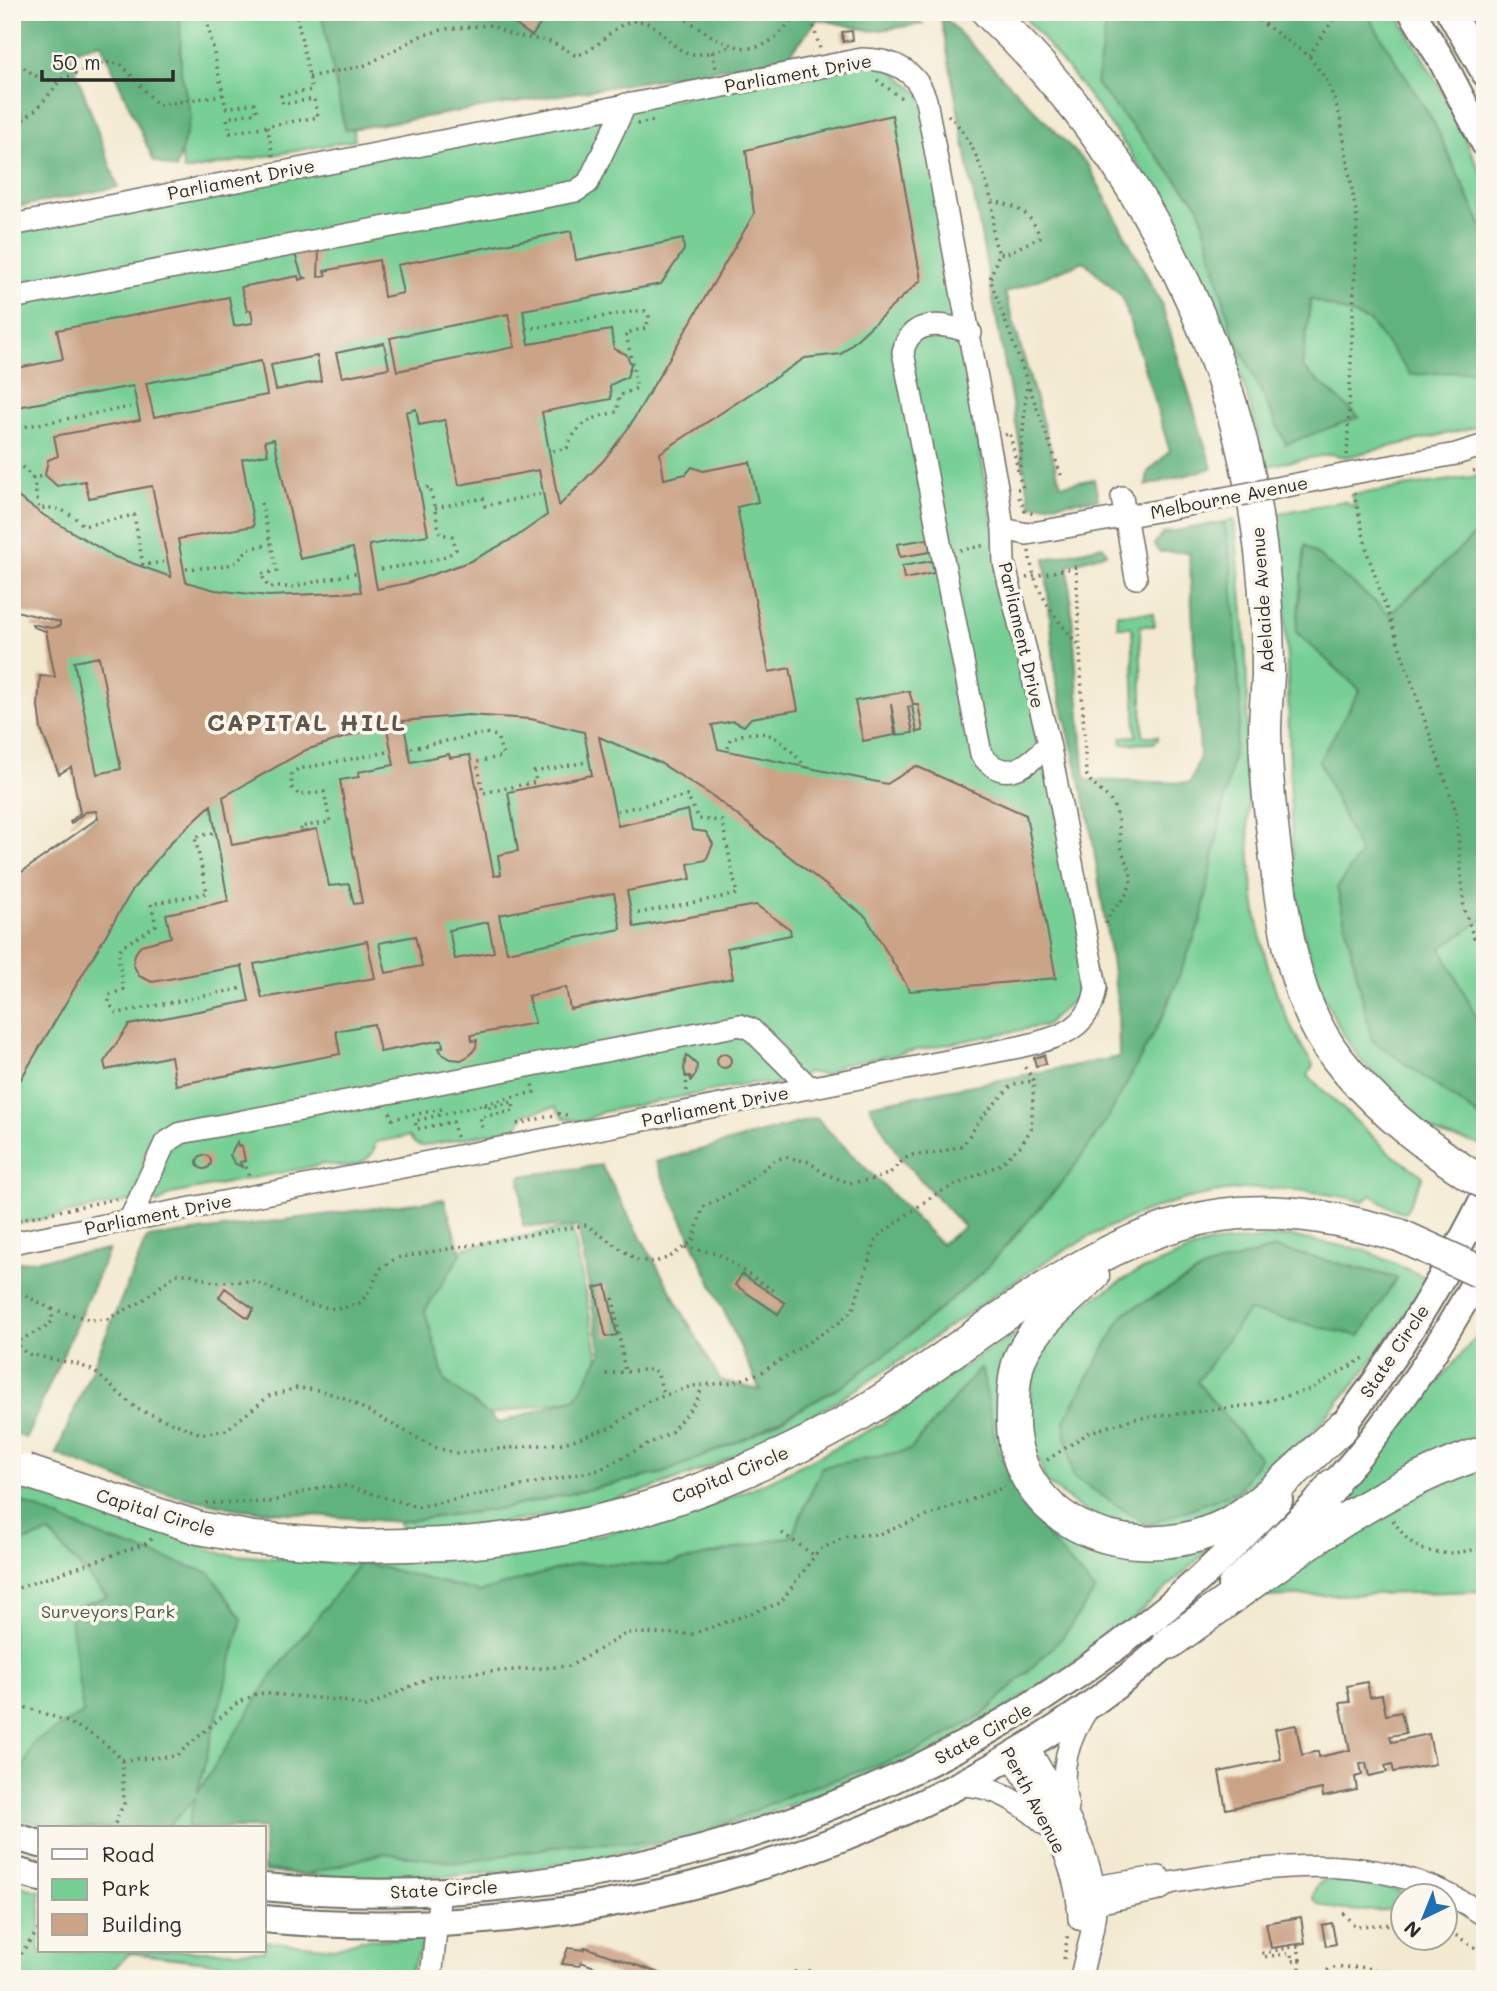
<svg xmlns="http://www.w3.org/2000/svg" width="1497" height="1991" font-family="Mali,sans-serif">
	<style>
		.green { fill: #76cf95; stroke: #507d60; stroke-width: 2 }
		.forest { fill: #60b27e; stroke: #466e54; stroke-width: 2 }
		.building { fill: #cba386; fill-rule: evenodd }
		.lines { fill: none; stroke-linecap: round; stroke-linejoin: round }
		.minor-casing { stroke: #716e65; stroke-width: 24 }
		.major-casing { stroke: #716e65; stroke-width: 30 }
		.highway-casing { stroke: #716e65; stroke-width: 35 }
		.path { stroke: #716e65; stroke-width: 3.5; stroke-dasharray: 2 5; stroke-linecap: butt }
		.minor { stroke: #fff; stroke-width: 21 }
		.major { stroke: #fff; stroke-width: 26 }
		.highway { stroke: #fff; stroke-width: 32 }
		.minor-bridge-casing { stroke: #716e65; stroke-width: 24; stroke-linecap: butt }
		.highway-bridge-casing { stroke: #716e65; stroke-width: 35; stroke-linecap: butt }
		.minor-bridge { stroke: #fff; stroke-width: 21 }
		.highway-bridge { stroke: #fff; stroke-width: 32 }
		.labels { text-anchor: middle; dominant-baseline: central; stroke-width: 7; stroke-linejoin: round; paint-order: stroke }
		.street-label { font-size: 18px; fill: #2b2b2b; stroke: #fbf7ec }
		.park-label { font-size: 18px; fill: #425c4b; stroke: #fbf7ec }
		.district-label { font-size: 24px; font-weight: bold; letter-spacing: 2px; fill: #63554b; stroke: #fbf7ec }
	</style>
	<rect width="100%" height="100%" fill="#fbf7ec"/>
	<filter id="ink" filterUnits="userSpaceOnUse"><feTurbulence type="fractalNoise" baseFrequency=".0143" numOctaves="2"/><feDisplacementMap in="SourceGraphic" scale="14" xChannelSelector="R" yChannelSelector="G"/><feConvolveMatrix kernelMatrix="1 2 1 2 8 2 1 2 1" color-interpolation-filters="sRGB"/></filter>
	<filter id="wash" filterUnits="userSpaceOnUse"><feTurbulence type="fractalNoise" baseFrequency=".00686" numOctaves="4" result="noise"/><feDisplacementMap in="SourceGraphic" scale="28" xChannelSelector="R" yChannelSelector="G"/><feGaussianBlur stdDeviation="1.57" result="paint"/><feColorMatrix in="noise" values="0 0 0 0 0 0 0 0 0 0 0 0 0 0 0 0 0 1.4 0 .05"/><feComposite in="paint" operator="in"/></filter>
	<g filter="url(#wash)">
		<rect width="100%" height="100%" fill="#f3e9d0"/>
		<path class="green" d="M154,12H332L355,140L184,171Z
			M1020,12H1396L1441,89L1485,181V425L1345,457L1331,454L1266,466C1252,413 1238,359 1216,308C1170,197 1098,103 1020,12Z
			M881,59L926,100L987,493L1095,979L1046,1025L840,1065L825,1075L808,1072L792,1081L774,1085L753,1083L602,1112L583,1122L564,1118L555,1107L523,1114L520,1124L513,1129L422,1146L415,1144L409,1136L376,1142L373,1153L363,1162L348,1167L325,1164L171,1194L158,1203L150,1199L129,1201L12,1225V883L98,817L60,622L12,608V228Z
			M1485,475V1147C1470,1139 1454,1141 1439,1134C1419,1125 1398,1102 1383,1086C1286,983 1292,863 1289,731C1288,659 1285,586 1274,514L1344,501L1356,508L1351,495Z
			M1234,520C1240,577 1246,633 1247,690C1249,822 1237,950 1313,1065L1308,1076L1390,1153L1423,1176L1405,1213L1385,1205L1372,1195L1364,1201C1324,1193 1284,1186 1243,1189C1117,1200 1020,1278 920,1347C865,1385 807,1421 747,1450C639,1503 519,1526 400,1533L399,1522L505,1508L663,1473L751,1436L844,1385L895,1347L982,1273L1067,1177L1108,1118L1241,714L1231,564L1224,522Z
			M1153,613L1154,626H1140L1143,736H1158V739L1154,743L1122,744L1121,737L1136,736L1132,627H1118L1117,614Z
			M572,1227L605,1393L440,1424L407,1259Z
			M1288,1236L1364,1250L1431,1280L1356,1382L1295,1452L1222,1505L1180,1526H1125L1087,1513L1046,1482L1027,1421L1035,1363L1067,1315L1133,1274L1206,1244Z
			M1485,1326V1591L1258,1597Z
			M1019,1333L1001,1434L1027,1504L1064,1536L1143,1561L1212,1546C1135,1622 1045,1687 951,1741C921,1759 885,1769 853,1781C700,1843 531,1881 364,1878C331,1878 298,1874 264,1872V1828L40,1829L12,1820V1474L223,1554L342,1564L445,1559L571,1541L685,1516L772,1480L881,1424L986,1351Z
			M1331,1878L1377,1885L1415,1896H1402V1909C1382,1910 1326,1916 1313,1898C1313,1887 1321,1880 1331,1878Z
			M12,1884L40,1891V1951H264V1941L335,1948L360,1940L426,1938L407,1978L292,1972L130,1953L103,1979H12Z"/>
		<path class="forest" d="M12,12H180L181,72L191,116L176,169L154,161L101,43L69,52L118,187L12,208Z
			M321,12H911L923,24L873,31L818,19L787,58L345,130Z
			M1108,12H1366L1434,123L1485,233V370L1411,375L1369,321L1311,299L1302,367L1359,417L1286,444L1231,328L1199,206L1096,84Z
			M940,13L1088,165L1161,303L1212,468L1146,486L1148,472L1170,451L1122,297L1084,261L1005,293L1061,485L1094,479L1098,499L1031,506Z
			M1224,522L1231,564L1241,714L1201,921L1163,1016L1108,1118L1067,1177L982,1273L895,1347L844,1385L751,1436L663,1473L505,1508L399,1522L238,1509L146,1489L56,1454L147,1238L444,1199L461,1254L425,1311L445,1381L499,1423L576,1398L601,1354L578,1227L523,1226L520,1176L601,1165L720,1380L760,1390L656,1162L816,1118L941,1244L964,1227L898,1155L869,1105L1119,1057L1118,1005L1090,823L1056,681L1045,559L1103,546L1107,553L1068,565L1085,780L1190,783L1200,756L1189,552H1159L1154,544L1164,533Z
			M1485,525V918L1441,948L1485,1033V1084L1481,1118L1372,1040L1337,888L1360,854L1319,761L1360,690L1296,632L1305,545L1390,614Z
			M1276,1248L1397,1278L1360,1336L1248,1311L1197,1382L1260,1458L1238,1491L1148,1525L1073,1477L1064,1421L1124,1313L1206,1268Z
			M109,1250L26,1438L12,1433V1263Z
			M981,1367L998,1451L1045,1534L1095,1591L1061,1639L982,1716L914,1753L792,1794L685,1841L571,1844L460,1863L383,1853L305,1875L264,1869V1828H187L195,1798L167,1828H57L12,1815V1795L34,1742L83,1713L69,1609L107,1597L49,1533L12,1546V1498L110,1540L210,1573L242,1619L197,1794L269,1680L360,1562L480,1592L578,1563L665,1565L792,1536L822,1467L910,1450Z"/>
		<g id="blocks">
			<path class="building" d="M497,12H524L541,23L532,36Z
				M852,31L853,40L843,42L842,32Z
				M892,115L921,280L841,354L805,358L660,453L664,479L686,474L692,467L703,471L750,462L758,502L737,507L760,625L769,672L790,668L798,710L751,718L744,726L734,721L712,725L718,749L887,784L916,766L1026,815L1056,978L910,991L866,917L714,797L660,763L599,737L618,826L688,810L692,830L706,832L713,844L706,860L688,864L691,879L627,891L634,927L756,905L790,929L791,935L727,948L733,978L570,1009L566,987L528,996L535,1023L471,1035L472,1041L477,1040L476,1047L470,1055L461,1060L451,1059L442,1054L439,1048L443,1047L442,1040L380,1052L374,1024L336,1031L340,1054L176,1085L171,1056L106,1070L104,1062L129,1025L249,1001L242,966L152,982L139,976L133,964L135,954L141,945L171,937L166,914L228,901L211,805L172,841L133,889L12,1094V879L98,818L96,811L85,812L71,824L70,822L80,813L71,767L59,774L41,730L38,706L40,676L55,677L46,631L33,627L32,624L51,628L60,626V622L12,610V493L45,516L115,557L171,577L152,486L89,498L85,481L57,486L45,475L48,460L58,456L54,436L140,420L133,386L12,408V369L63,359L57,330L229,297L234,326L253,323L251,310L247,311L241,287L298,276L299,280L306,278L302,276L295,254L319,250L318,277L326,275L324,271L379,260L384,297L403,293L397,265L571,231L576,260L683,239L684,250L661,284L523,310L529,344L611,330L614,349L626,354L631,364L627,377L610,385L611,399L542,412L559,506L604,460L629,427L754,214L746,150ZM508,314L515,347L397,371L390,338ZM384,343L389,368L342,377L336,353ZM317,356L321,381L276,390L271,365ZM261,361L267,395L154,417L146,383ZM416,409L419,425L445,420L459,485L539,470L547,515L516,537L471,561L408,583L377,589L369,545L428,535L406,412ZM274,439L300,559L353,548L361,592L269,596L215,590L186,582L178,539L254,526L242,459L268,454L265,441ZM99,657L121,769L97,774L74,662ZM468,715L531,719L584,732L592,775L508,792L518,851L498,855L501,875L494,876L470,755L450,758L449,754L411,762L403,721ZM386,724L394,765L358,772L359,777L340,780L362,903L354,904L349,884L329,886L317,829L232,845L223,797L306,750ZM614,893L621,929L507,952L499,915ZM488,922L494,952L455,959L449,930ZM415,936L422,966L386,973L379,943ZM367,941L375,978L262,998L254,964Z
				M928,539L930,552L900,557L897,544Z
				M932,561L934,573L904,579L902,566Z
				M909,691L913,704H918L923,731L917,732L912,706L908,707L913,733L897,735L891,704L895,735L863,741L855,701Z
				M717 1061a7 7 0 1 1 14 0a7 7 0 1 1-14 0Z
				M686,1055L697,1065L696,1074L691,1080L690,1076L686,1077L684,1069Z
				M1044,1055L1046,1064L1036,1066L1034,1058Z
				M237,1142L238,1147L242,1146L245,1161L240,1162L242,1167L234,1163L230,1155Z
				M197 1162a7 7 0 1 1 14 0a7 7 0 1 1-14 0Z
				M742,1274L785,1303L778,1314L735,1285Z
				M606,1285L617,1335L606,1337L595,1288Z
				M225,1288L254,1309L248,1318L219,1297Z
				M1367,1682L1370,1697L1382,1695L1386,1715L1401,1712L1406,1733L1390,1736L1392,1742L1429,1734L1435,1764L1394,1772L1392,1764L1385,1766L1387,1772L1369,1776L1366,1763L1360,1764L1362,1775L1355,1777L1357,1790L1323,1797L1322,1789L1226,1809L1219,1772L1281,1759L1275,1729L1296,1725L1302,1755L1318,1751L1319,1757L1350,1750L1340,1703L1350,1702L1347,1686Z
				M1301,1917L1305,1943L1271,1948L1266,1923Z
				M1332,1923L1336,1944L1326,1946L1322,1925Z
				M585,1947L673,1978V1979H628L581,1962L580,1966L562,1964L568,1948L584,1950Z
				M809,1970L815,1979H784L795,1971L800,1977Z"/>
		</g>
	</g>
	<g filter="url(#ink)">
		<use href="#blocks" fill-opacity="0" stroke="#716e65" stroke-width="2"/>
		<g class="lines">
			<g class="minor-casing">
				<path id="minor" d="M12,225L862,59C892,59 917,70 926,100L998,492L1003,529L1004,563L1049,743L1096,987C1091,1031 1056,1038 1019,1047L12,1243
					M12,298L576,191L588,183L626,104
					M971,333C946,323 910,317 903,352L981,754C1004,786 1030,765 1049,743
					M1343,475L1456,454L1485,445
					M1122,497L1136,578
					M1003,529L1027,534L1162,510
					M130,1219L165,1143L181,1133L740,1025L751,1029L810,1088
					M1027,1745C1053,1791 1095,1851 1095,1905C1095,1931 1085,1953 1081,1979
					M1011,1755C1040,1805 1078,1859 1079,1919
					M957,1785C992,1784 1021,1802 1046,1825
					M1068,1808C1058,1770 1068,1738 1089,1707
					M1080,1889L1159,1877
					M1078,1907L1159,1890L1170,1883C1278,1863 1389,1848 1485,1916
					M431,1979L440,1891"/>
			</g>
			<g class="major-casing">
				<path id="major" d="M1412,12L1441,59L1485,144
					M1450,12L1485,73
					M1329,1442C1392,1367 1441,1283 1485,1196
					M1231,1585C1265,1552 1302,1519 1334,1484C1394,1418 1443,1342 1485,1264
					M12,1836L40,1844
					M12,1870L40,1878
					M264,1887C582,1918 903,1819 1151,1620C1197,1584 1238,1542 1279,1500
					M264,1919C584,1950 942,1849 1182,1631"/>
			</g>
			<g class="highway-casing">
				<path id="highway" d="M988,12C1127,143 1224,321 1255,509C1264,564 1268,619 1268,674C1267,694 1265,713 1265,733C1266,784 1273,834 1279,884C1287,944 1299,1009 1337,1058C1373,1105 1420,1142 1470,1175
					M1093,1276C1067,1301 1035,1324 1020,1358C1014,1374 1013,1394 1013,1411C1008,1520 1122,1567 1214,1530C1254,1515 1308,1457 1342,1427
					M363,1546C400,1544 438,1546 475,1542C566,1533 657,1510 740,1473C776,1458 812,1441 846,1422C967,1353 1094,1224 1239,1213C1294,1209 1346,1220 1399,1235
					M1291,1555L1306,1521L1333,1485
					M1169,1643C1268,1573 1367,1490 1485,1452"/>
			</g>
			<path class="path" d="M205,12L226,108L254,103L257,112L227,118L230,133L267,126
				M675,12C706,31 745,68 779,34C787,26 794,17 806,18L813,25L820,49
				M1247,12L1309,56L1328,82L1340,116L1357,219L1347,458
				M1483,12L1485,15
				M685,18L689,12
				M712,52L716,68
				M1309,56L1338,12
				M12,60L39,78L59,82
				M309,77L366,65L421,36L445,29L491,25L511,35L552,42L575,55C599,53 612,21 637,21C662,21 669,52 693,54C706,55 718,50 730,47
				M877,80L904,100
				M948,115C970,134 984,172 991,199C997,223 987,227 999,253L990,279L1063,480
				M637,124L653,121
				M12,128L38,108L62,79L104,62L121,64L158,105L223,95
				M273,156L267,126L318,117L314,99L283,104L281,96L312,90L296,12
				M992,201C1017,206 1031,212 1040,237L1005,254L999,253
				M526,329L637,311H645L649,317L646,328L626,333L637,388L619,396L617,412C592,417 577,423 567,448L553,451
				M12,429L130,407
				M1005,435L1010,433L1018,471
				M12,457L33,478L43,476
				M1473,471L1485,469
				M33,478L39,509C57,505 71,513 84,526L134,515L143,565L165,562
				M1017,489L1023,488L1019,477L1027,384
				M1354,493L1368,555L1456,811L1464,909L1475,941L1485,953
				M1019,497L1025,511L1034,514
				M261,503L271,544
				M435,508L483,498L485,506L540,494
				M960,550L987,545
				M1029,551C1033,589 1053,616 1078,644
				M186,569L225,566L237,562L248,549L271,544L277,571L261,574L268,587H291L356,573
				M381,569C399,566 445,562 456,549L452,536L440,534L430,487L425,488
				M1026,578L1076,567L1086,774C1092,786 1100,789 1108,798C1123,815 1117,834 1122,850C1126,863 1135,874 1129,888C1122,906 1110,904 1105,929
				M411,748L486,733L497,736L503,756L477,762L483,793L536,782L534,772L586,762
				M728,748L730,739C766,725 779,736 803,764
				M617,811L687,796L699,819L722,821L737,894L634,914
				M301,830L300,827L330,822L324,792L299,795L291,787L292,774L298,769L388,752
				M213,833L195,837L207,893L151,904L156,925C118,954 113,934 124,989L109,995V1003L116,1013L124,1012L243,988
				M686,1075L687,1093
				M485,1104L534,1092L532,1084
				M390,1112L392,1119L442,1109V1112
				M517,1124L559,1114L567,1115
				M456,1137L453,1122L417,1129L415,1121L485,1104V1108L513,1102L514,1111L480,1117L483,1132
				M244,1160L249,1177
				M12,1221L120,1198
				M685,1247L718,1254L777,1293
				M12,1295H24L51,1309L53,1320L48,1326L20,1340L19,1346L27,1354L77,1364L94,1371L137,1409L201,1434L226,1430L269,1396L297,1388L319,1390L344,1398L434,1447L455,1453L564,1443L612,1427L649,1401L692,1386L735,1382L762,1372L840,1322L853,1309L877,1237L934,1195L1001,1164L1020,1146L1031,1129L1034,1081L1022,1063
				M613,1298L625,1372
				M52,1309L91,1320L107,1319L141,1302L176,1274H190L214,1282L253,1281L310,1305L338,1309L360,1303L370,1291L380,1269L396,1258L586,1225L637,1260L655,1262L670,1257L693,1241L703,1207L737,1190L775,1160L786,1157L809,1162L823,1173L850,1183L875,1179L890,1173L904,1159L912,1155L938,1153L963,1145L982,1117L1013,1084L1034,1081
				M606,1374L653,1369L658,1375L664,1396
				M1047,1460L1090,1432L1133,1419L1253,1405L1311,1389L1364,1358
				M206,1503L269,1502L321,1487L345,1486L418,1507L599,1470L671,1432L696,1402L702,1388
				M1393,1520C1419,1562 1442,1555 1485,1548
				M782,1533L815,1556
				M12,1590L145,1544L154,1537
				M12,1703C54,1717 92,1726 122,1760L124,1803L113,1828
				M122,1760L176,1756L236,1704L258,1693L340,1700L366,1707L433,1676L570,1666L627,1633L692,1634L780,1603L819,1550L847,1536L879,1534L1005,1487
				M1343,1913L1355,1926L1402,1924
				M1444,1928L1485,1954
				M1064,1959L1068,1932
				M1300,1960L1298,1946L1263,1953V1957L1291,1953L1292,1961L1300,1960V1979
				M12,1965L40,1928
				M1301,1975H1323L1330,1968L1360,1967L1411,1975L1416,1979"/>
			<use href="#minor" class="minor"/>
			<use href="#major" class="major"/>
			<use href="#highway" class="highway"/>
			<g class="minor-bridge-casing">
				<path id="minor-bridge" d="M1162,510L1343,475"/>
			</g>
			<g class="highway-bridge-casing">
				<path id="highway-bridge" d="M1470,1175L1485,1183
					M1399,1235L1485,1274
					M25,1471L199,1528L253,1538L363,1546"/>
			</g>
			<use href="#minor-bridge" class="minor-bridge"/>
			<use href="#highway-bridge" class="highway-bridge"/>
		</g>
	</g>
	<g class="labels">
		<g class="street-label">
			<text transform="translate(798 73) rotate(-10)">Parliament Drive</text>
			<text transform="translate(241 179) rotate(-11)">Parliament Drive</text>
			<text transform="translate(1229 497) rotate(-11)">Melbourne Avenue</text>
			<text transform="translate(1262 600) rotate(-94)">Adelaide Avenue</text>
			<text transform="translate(1022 635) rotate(77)">Parliament Drive</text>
			<text transform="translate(715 1106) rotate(-11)">Parliament Drive</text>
			<text transform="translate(158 1214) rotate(-11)">Parliament Drive</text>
			<text transform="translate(1394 1351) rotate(-56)">State Circle</text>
			<text transform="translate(730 1474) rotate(-22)">Capital Circle</text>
			<text transform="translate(156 1512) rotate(17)">Capital Circle</text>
			<text transform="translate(983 1733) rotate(-29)">State Circle</text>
			<text transform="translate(1034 1800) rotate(62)">Perth Avenue</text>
			<text transform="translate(444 1889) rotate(-3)">State Circle</text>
		</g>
		<g class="park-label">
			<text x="108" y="1611">Surveyors Park</text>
		</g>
		<g class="district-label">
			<text x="307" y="721">CAPITAL HILL</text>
		</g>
	</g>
	<rect width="1497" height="1991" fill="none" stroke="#fbf7ec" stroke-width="42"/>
	<rect x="38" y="1826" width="228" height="126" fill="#fbf7ec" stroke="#a8a59f" stroke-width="2"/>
	<rect x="52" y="1849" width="35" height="10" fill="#ffffff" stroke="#a8a59f" stroke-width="2"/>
	<text x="102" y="1862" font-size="21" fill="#2b2b2b">Road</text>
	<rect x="52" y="1879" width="35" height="21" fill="#76cf95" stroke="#a8a59f" stroke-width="2"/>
	<text x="102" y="1896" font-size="21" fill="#2b2b2b">Park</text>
	<rect x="52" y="1914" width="35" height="21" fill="#cba386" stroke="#a8a59f" stroke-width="2"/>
	<text x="102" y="1932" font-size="21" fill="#2b2b2b">Building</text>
	<g transform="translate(1424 1917) rotate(223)"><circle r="33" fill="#fbf7ec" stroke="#a8a59f" stroke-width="2"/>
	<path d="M0-5L12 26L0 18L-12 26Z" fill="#1f6fb2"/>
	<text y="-10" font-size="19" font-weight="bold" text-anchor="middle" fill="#2b2b2b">N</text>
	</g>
	<path d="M42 70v10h131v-10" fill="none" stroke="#2b2b2b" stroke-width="3.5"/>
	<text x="52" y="70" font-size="21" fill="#2b2b2b" stroke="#fbf7ec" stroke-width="5" paint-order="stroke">50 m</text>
</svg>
